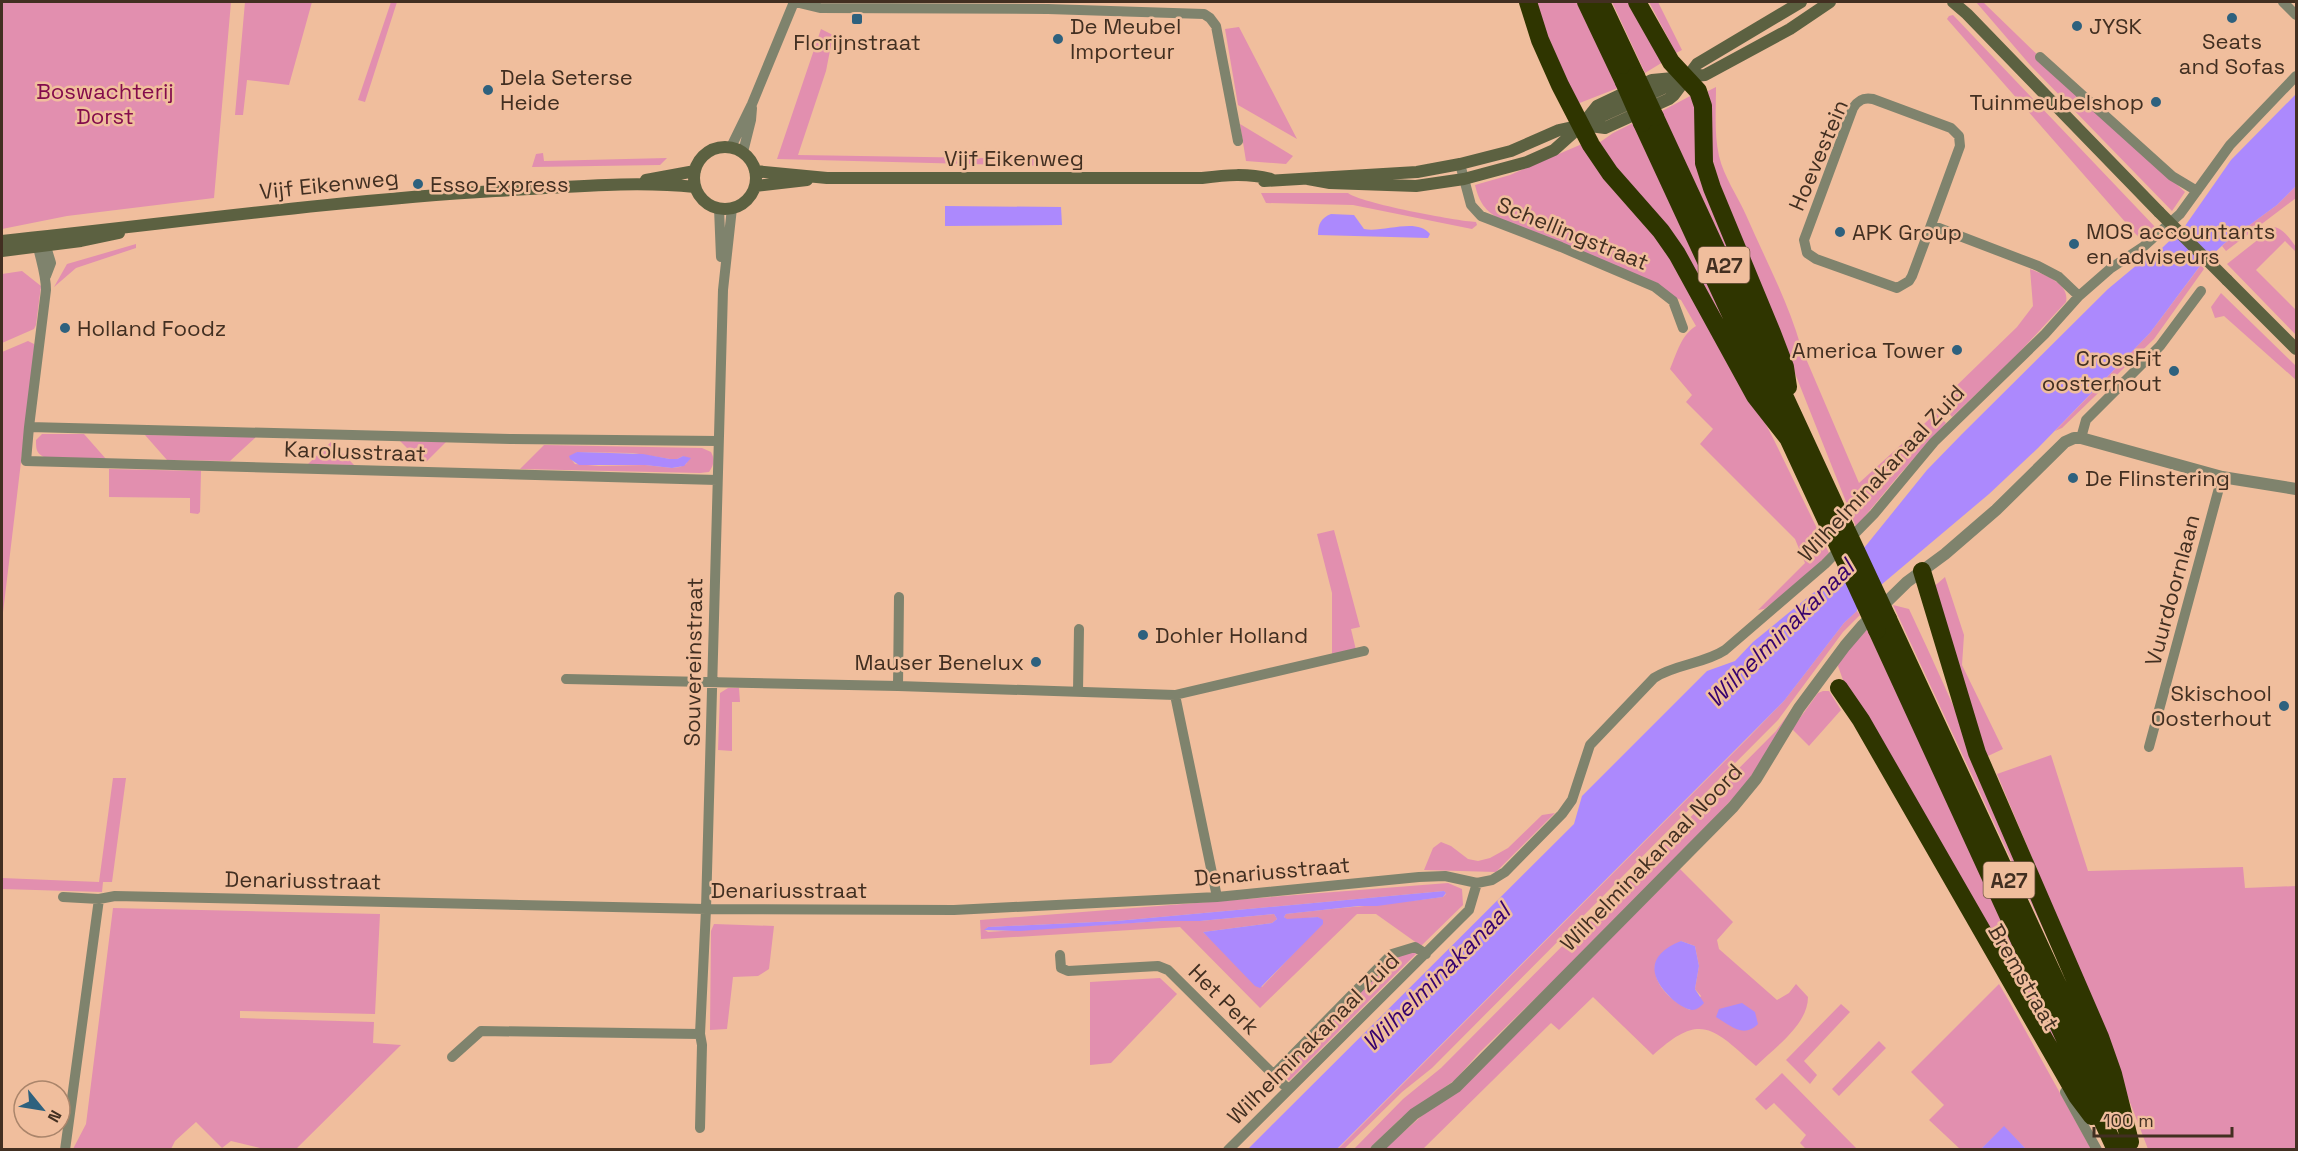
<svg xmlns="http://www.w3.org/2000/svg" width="2298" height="1151" font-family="'Space Grotesk',sans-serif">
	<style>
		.green { fill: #e28faf; fill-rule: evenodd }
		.water { fill: #ac89fd }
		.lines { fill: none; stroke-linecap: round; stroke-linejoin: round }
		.minor { stroke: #7f836d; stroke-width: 10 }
		.tertiary { stroke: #7f836d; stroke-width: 12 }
		.secondary { stroke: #5c6141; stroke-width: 12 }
		.motorway { stroke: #2f3500; stroke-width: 18 }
		.secondary-bridge { stroke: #5c6141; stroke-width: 12 }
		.motorway-bridge { stroke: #2f3500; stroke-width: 18 }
		.poi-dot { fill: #2e617e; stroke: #f0be9d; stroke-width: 2 }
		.labels { text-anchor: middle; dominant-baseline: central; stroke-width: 5; stroke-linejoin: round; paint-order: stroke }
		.shield { fill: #f0be9d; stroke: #765a46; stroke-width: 1.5 }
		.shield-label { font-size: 21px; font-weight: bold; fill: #422f21 }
		.poi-label { font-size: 22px; fill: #422f21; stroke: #f0be9d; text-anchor: start }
		.park-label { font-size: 22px; fill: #840c4c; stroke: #f0be9d }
		.street-label { font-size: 22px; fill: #422f21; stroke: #f0be9d }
		.water-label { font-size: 24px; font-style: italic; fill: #36016e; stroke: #f0be9d }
	</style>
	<rect width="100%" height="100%" fill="#f0be9d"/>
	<path class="green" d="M2,2H231L214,198L67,216L2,229Z
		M245,2H312L289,85L247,80L243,115H235Z
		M391,2H397L365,102L358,100Z
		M1533,2H1577L1618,88L1577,104Z
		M1612,2H1633L1663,62L1645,73Z
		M1649,2H1658L1682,50L1676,53Z
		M1976,2H1983L2087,103L2185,192L2172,211L2031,66Z
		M1953,15L2157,229L2141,240L1947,19L1949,16Z
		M1239,27L1297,139L1238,105L1225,29Z
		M821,29L833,35L826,71L798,155L1047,159V166L777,159Z
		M1716,87C1716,109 1714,134 1719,156C1724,177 1737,195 1746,215C1765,259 1788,301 1801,347L1859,483L1936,413L1946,423L1899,475L1856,527L1712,164L1708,91Z
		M1694,94L1698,113L1766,336L1660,112Z
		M1633,123L1754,383L1596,145L1613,133Z
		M1240,124L1293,156L1286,164L1246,161Z
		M1582,144L1653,225L1747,388L1774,440L1829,553L1802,581L1764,609L1758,610L1805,563L1795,539L1700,444L1713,429L1686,402L1692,395L1670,369C1677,353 1681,335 1696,326L1681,300L1500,219C1485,211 1479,202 1475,185L1510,175Z
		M543,153L544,161L667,158L660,165L532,167L536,154Z
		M2296,186V198L2226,251L2222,246L2225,243L2277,205Z
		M1261,193H1348C1360,203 1457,221 1476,222L1477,225L1472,229L1353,205L1266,203Z
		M2274,227C2284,229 2290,239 2296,247V252L2285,241L2256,270L2296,310V335L2227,264Z
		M136,244V248L76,268L54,287L67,264Z
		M2201,265L2204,269L2154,339L2062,428L2055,431L2150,333Z
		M2030,269C2044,275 2070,283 2066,302L2015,357L1952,417L1944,407L1950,392L2017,327L2033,306Z
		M22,271L41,286L36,325L34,329L2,343V274Z
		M2221,293L2296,366V380L2224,316L2215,318L2211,307Z
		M28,341L34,344V353L2,621V352Z
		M42,434H84L106,459L44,457C36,453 36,449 36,440Z
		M145,435L256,437L230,461L167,460Z
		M400,441L446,442L425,463H422Z
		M331,442L333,443L354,465L308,464Z
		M544,445L702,448L711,452C715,459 714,465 709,472L700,473L520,469ZM577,452L633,453L670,459H677L683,456L689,459L686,464L680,467L672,468L645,465L599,466L575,464L571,459Z
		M109,469L201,471L200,512L198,514L190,513V498L109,497Z
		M1334,530L1360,627L1351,629L1356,650L1332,655V593L1317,534Z
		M1945,577L1964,635L1962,665L2003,749L1988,756L1976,733L1930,590Z
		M1893,605L1909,609C1978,755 2038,905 2101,1054Z
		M1857,611L1860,615L1843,632L1778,720L1432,1068L1402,1092L1344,1149L1337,1150L1750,736L1784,701L1844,623Z
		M1867,629L2080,1084L1843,680L1838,666L1840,659Z
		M728,688H739L740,702H732V751L718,750L720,693Z
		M1823,691H1829L1841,710L1809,746L1792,729L1818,693Z
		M1799,699L1772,745L1745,785L1706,827L1581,954L1480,1052L1455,1080L1402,1117L1369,1149L1353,1150L1403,1099L1441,1068L1776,731Z
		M2051,755L2088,871L2243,867L2245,888L2296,886V1149H2148L2079,970L1997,774Z
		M113,778H126L112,882H103L102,892L2,889V878L99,882Z
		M1555,813L1496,872L1424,870L1433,848L1441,842L1451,846L1468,859L1478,861L1490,858L1508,848L1542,815Z
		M1680,869L1733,922L1717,940L1719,949L1777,1000L1789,993L1796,984L1808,997C1808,1025 1774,1048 1756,1066C1713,1028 1701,1011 1653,1055L1593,997L1559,1030L1551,1023L1423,1149L1383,1150L1516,1033ZM1681,941L1695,946L1699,966L1695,989L1701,996L1690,1010C1672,1001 1653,986 1655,964Z
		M1448,883L1462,889L1463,905L1421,946L1376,914H1357L1260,1008L1180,927L981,939L980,920ZM1444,891L1446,894L1443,897C1391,904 1338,908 1286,914L1284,917L1287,920L1318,917L1323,922L1262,987L1203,932L1272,923L1277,919L1274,914L1200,921H1162L988,932L985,930L988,927L1116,921Z
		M113,908L380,914L375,1014L240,1011V1018L374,1022L373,1043L401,1045L296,1149H264L231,1141L222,1148L196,1122L175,1141L171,1149H73L86,1124Z
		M714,924L774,926L769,969L758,976L733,977L727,1029L710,1030L711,931Z
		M1414,949L1418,952L1289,1081L1281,1072L1398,955Z
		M1160,978L1177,994L1111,1063L1090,1065V982Z
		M1999,984L2009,1001L2091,1149H2026L2004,1127L1981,1149H1960L1929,1120L1944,1105L1911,1072Z
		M1841,1004L1850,1012L1804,1061L1817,1075L1810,1084L1786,1060Z
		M1879,1041L1886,1048L1839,1096L1832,1089Z
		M1782,1073L1857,1149H1806L1800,1143L1806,1135L1774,1103L1766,1110L1755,1099Z"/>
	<path class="water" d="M2296,94V186L2277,205L2225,243L2200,266L2150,333L2038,448L1989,494L1881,585L1857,608V611L1844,623L1784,701L1337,1149L1247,1150L1574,824L1582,796L1707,671L1735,661L1753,642L1829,580L1864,548L1927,470L1962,434L2108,289L2138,264L2161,249L2185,226L2231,160Z
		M945,206L1061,207L1062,225L945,226Z
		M1331,214L1354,215L1364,229C1383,233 1417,217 1430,234L1428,238L1318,235C1318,224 1321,218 1331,214Z
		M577,452L643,454L670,459H677L683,456L691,458L684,466L672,468L645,465H579L570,459L569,456Z
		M1444,891L1446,893L1443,897L1377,906H1359L1286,914L1284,917L1287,919L1318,917L1323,920V924L1260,988L1255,986L1203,932L1272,923L1277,919L1274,914L1200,921H1162L1020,931L984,930L988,927L1116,921Z
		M1681,941L1695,946L1699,966L1695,989L1704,1003C1700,1007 1697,1010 1692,1010C1685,1009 1676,1003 1671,998C1647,975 1648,954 1681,941Z
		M1742,1003L1755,1012L1758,1024C1743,1039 1730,1025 1716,1017L1719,1009Z
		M2004,1126L2026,1149H1981Z"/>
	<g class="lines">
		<path class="minor" d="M795,2L820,8L1048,9L1204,14L1210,18L1216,26L1238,141
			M2283,2L2296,15
			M2040,57L2172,176L2197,191
			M731,147L752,104L794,2
			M743,152L751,120L752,108
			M1460,164L1471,205L1481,216L1561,247L1655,287L1673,301L1683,328
			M719,208L721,257
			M1931,225L1912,276L1909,281L1897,288L1816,259L1807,253L1804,240L1853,108C1858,100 1864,97 1873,99L1951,128L1959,136L1960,146L1931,225L2038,266L2059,277L2079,296
			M44,240L51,263L46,276
			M38,247C41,261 46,275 46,290L29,427L512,439L718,441
			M29,427L26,461L717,480
			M2081,438L2086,420L2160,346L2201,291
			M566,679L898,686L1175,695L1364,651
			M898,686L899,597
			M1078,691L1079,629
			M1175,695L1217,897
			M2149,747L2222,477
			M63,897L99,899L115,896L706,909L954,910L1217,897L1419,877L1445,876L1477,883L1492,880L1505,872L1562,814L1572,800L1590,745L1654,678C1675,664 1704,664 1725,650L1825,564L1874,514L1934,442L2045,334L2079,296L2111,268L2143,247L2180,214L2230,145L2296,76
			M1060,955L1061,968L1068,971L1158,966L1168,970L1288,1089
			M700,1034L702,1045L700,1128
			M452,1057L481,1031L700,1034L706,909L723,290L732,208
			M1273,1075L1392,954L1415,947L1426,954
			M2065,1092L2097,1150
			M65,1150L99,899
			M1228,1150L1469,910L1477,883"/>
		<path class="tertiary" d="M1376,1150L1414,1114L1456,1087L1733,807L1756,779L1799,708L1845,646L1863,625L1907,582L1945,554L1996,510L2065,442L2074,438H2081L2222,477L2296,489"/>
		<path class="secondary" d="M1953,2L1967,14L2159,212
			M1583,125L1605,128L1669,99L1674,95L1697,64L1801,2
			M694 178a31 31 0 1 1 62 0a31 31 0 1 1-62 0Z
			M755,171L827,178H1202C1226,175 1247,173 1271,179
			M1308,179L1330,183L1416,186L1464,179L1527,162L1554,150L1582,125L1597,106L1652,80L1705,75L1790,29L1830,2
			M646,180L695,171
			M1264,181L1417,172L1460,164L1511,151L1559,130L1582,125L1679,81
			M755,186L807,180
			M2,241C166,224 330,201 495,191C562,188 629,180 695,187
			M2,251L81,241L119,233
			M2227,280L2296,349"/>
		<path class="motorway" d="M1528,2L1540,40L1560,85L1591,145L1610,173L1661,231L1677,254L1755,396L1791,442
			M1586,2L1624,82
			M1601,2L1636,76
			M1637,2L1671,62L1698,91L1703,106L1704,163L1712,188L1772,333L1785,367L1788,387
			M1655,117L1845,527
			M1642,123L1834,537
			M1922,571L1977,753L2100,1037L2113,1074L2130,1142
			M1888,619L2113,1104
			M1877,630L2116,1150
			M1839,688L1861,720L2077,1096L2092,1116"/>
		<path class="secondary-bridge" d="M2159,212L2227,280"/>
		<path class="motorway-bridge" d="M1636,76L1655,117
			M1624,82L1642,123
			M1845,527L1888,619
			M1834,537L1877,630"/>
	</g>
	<g class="poi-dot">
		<circle cx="2232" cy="18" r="6"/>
		<rect x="851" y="13" width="12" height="12" rx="3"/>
		<circle cx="2077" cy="26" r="6"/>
		<circle cx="1058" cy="39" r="6"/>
		<circle cx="488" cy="90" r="6"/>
		<circle cx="2156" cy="102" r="6"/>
		<circle cx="418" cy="184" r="6"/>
		<circle cx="1840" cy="232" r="6"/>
		<circle cx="2074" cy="244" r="6"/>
		<circle cx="65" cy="328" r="6"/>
		<circle cx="1957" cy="350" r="6"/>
		<circle cx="2174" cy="371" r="6"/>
		<circle cx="2073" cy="478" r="6"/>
		<circle cx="1143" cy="635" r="6"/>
		<circle cx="1036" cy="662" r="6"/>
		<circle cx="2284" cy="706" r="6"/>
	</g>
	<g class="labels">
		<g class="shield">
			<rect x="1698.5" y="247" width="51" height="36" rx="4.5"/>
			<rect x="1983.5" y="862" width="51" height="36" rx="4.5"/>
		</g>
		<g class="shield-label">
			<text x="1724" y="265">A27</text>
			<text x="2009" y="880">A27</text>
		</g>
		<g class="poi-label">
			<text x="1070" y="26">De Meubel<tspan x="1070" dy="25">Importeur</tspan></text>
			<text x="2089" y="26">JYSK</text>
			<text x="2232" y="41" text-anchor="middle">Seats<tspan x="2232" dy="25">and Sofas</tspan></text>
			<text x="857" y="42" text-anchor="middle">Florijnstraat</text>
			<text x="500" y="77">Dela Seterse<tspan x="500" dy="25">Heide</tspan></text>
			<text x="2144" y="102" text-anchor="end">Tuinmeubelshop</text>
			<text x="430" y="184">Esso Express</text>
			<text x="2086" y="231">MOS accountants<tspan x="2086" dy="25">en adviseurs</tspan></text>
			<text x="1852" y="232">APK Group</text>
			<text x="77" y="328">Holland Foodz</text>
			<text x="1945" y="350" text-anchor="end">America Tower</text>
			<text x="2162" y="358" text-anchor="end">CrossFit<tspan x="2162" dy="25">oosterhout</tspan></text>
			<text x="2085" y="478">De Flinstering</text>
			<text x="1155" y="635">Dohler Holland</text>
			<text x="1024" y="662" text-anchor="end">Mauser Benelux</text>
			<text x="2272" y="693" text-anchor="end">Skischool<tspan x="2272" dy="25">Oosterhout</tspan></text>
		</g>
		<g class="park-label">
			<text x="105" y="91">Boswachterij<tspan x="105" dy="25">Dorst</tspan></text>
		</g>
		<g class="street-label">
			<text transform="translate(1818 155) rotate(-67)">Hoevestein</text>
			<text x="1014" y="158">Vijf Eikenweg</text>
			<text transform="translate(329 184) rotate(-6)">Vijf Eikenweg</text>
			<text transform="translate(1573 233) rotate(22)">Schellingstraat</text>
			<text transform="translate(355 451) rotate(2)">Karolusstraat</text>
			<text transform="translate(1881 473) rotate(-47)">Wilhelminakanaal Zuid</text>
			<text transform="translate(2172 590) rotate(-75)">Vuurdoornlaan</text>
			<text transform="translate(693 662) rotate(-89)">Souvereinstraat</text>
			<text transform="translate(1651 857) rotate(-46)">Wilhelminakanaal Noord</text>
			<text transform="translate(1272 871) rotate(-5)">Denariusstraat</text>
			<text transform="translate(303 880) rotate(1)">Denariusstraat</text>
			<text x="789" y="890">Denariusstraat</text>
			<text transform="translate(2024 977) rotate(60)">Bremstraat</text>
			<text transform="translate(1224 999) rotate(45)">Het Perk</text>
			<text transform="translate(1313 1038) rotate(-45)">Wilhelminakanaal Zuid</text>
		</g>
		<g class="water-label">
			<text transform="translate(1780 633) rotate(-45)">Wilhelminakanaal</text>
			<text transform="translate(1436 977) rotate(-45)">Wilhelminakanaal</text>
		</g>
	</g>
	<rect width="2298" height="1151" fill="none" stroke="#422f21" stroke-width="6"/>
	<g transform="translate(42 1109) rotate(120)"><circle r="28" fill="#f0be9d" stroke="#aa856b" stroke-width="1.5"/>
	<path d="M0-4.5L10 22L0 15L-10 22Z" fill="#2e617e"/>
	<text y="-9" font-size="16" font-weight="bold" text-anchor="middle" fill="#422f21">N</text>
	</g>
	<path d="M2094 1127v9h138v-9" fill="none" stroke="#422f21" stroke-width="3"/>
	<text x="2103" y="1127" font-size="18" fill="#422f21" stroke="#f0be9d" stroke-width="4.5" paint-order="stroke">100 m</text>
</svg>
